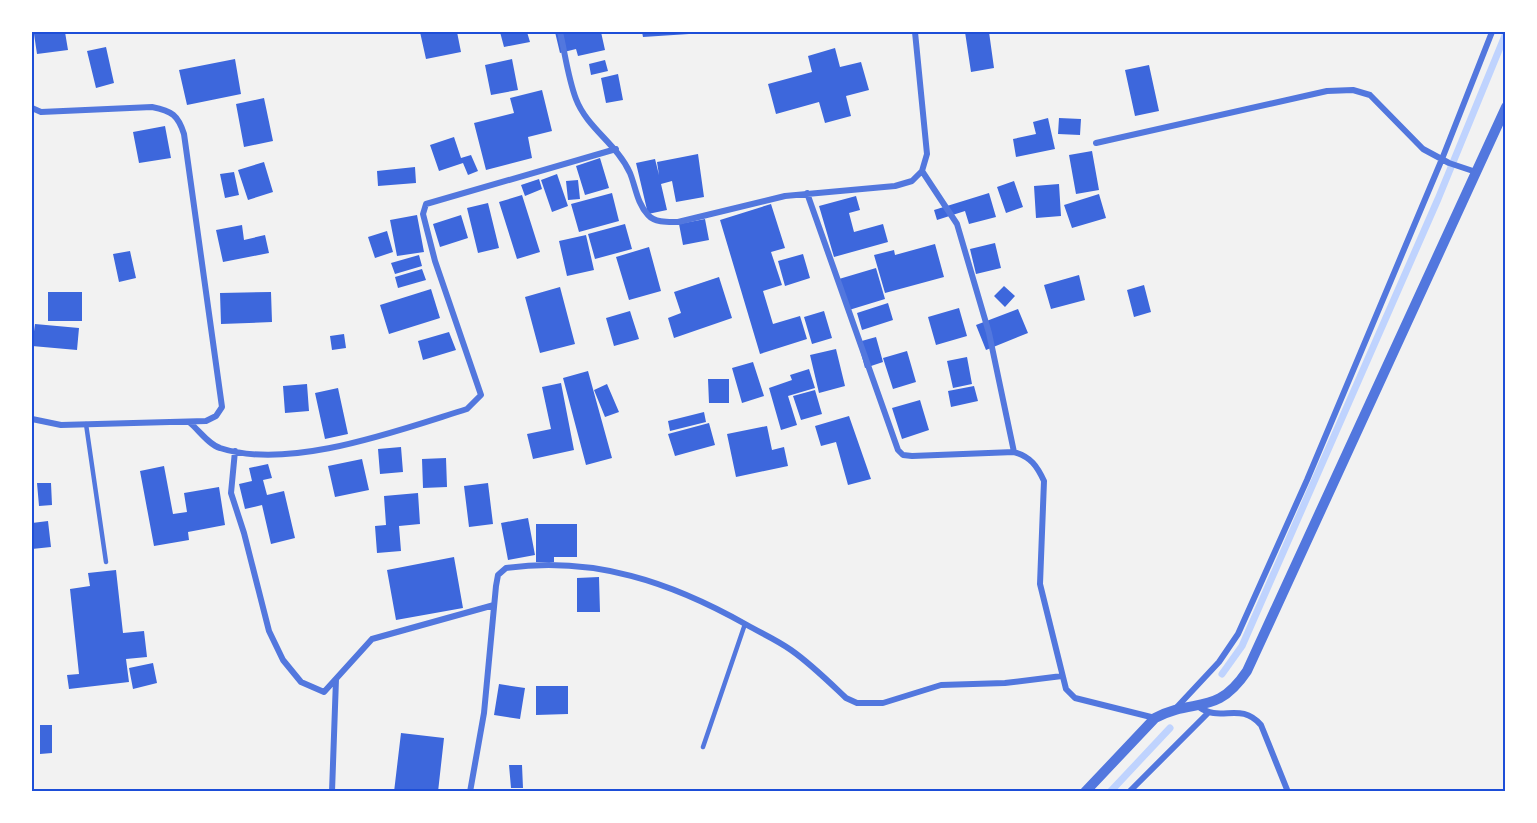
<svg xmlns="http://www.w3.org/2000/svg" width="1537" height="823" font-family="'Public Sans',sans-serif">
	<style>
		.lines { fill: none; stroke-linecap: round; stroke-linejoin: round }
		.stream { stroke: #bfd3fe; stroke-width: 7 }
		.building { fill: #3d67dc }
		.service { stroke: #5277de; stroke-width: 4.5 }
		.minor { stroke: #5277de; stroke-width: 6 }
		.tertiary { stroke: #5277de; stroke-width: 10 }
		.neatline { fill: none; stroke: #1d4ed8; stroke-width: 2 }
	</style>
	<rect width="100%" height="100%" fill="#f2f2f2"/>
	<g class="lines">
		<path class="stream" d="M1222,674L1242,646L1438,199L1506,33
			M1110,792L1170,728"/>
	</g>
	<path class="building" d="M50,32H65L68,50L37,54L34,34Z
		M420,32H457L461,52L426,59Z
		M500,32H527L530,42L504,47Z
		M555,32H601L605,50L578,56L576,49L560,53Z
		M642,32H689V34L643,37Z
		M965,32H989L994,68L971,72Z
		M106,47L114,83L96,88L87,51Z
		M835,48L840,67L861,62L869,90L846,96L851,116L825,123L819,102L776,114L768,84L812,72L808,56Z
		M235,59L241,94L187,105L179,70Z
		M512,59L518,90L491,95L485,65Z
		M605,60L608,71L591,75L589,64Z
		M1149,65L1159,111L1135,116L1125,70Z
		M618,74L623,100L606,103L601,78Z
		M542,90L552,131L528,137L532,158L486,170L474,123L514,113L510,98Z
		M264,98L273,141L244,147L236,104Z
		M1048,118L1055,149L1016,157L1013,139L1036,134L1033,122Z
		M1059,118L1081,119L1080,135L1058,134Z
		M165,126L171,158L139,163L133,132Z
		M454,137L461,158L471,155L478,171L468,175L463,163L439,171L430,145Z
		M1092,151L1099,190L1076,194L1069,155Z
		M698,154L704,197L676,202L672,181L661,184L667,210L648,214L636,163L655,159L659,175L657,162Z
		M600,158L609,188L585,195L576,166Z
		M264,162L273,192L248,200L238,170Z
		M415,167L416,183L378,186L377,171Z
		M234,172L239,195L225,198L220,174Z
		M557,174L568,206L552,212L541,180Z
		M539,179L542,189L525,196L521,185Z
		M578,180L580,199L568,200L566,181Z
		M1014,181L1023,207L1006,213L997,187Z
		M1059,184L1061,216L1036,218L1034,186Z
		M612,193L619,221L579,232L571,204Z
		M989,193L996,217L969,224L965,211L937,220L934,210Z
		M1099,194L1106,218L1072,228L1064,205Z
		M522,195L540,252L517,259L499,202Z
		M856,196L860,210L849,213L854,232L883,224L888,242L834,257L819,206Z
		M488,203L499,248L478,253L467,208Z
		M771,204L785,248L771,252L782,285L763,291L773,324L800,316L807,339L760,354L720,220Z
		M417,215L424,252L397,256L390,220Z
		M461,215L468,238L440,247L433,224Z
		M705,219L709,240L683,245L679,224Z
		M625,224L632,249L595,259L588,234Z
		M242,225L244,240L265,235L269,253L223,262L216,230Z
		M387,231L393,252L375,258L368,237Z
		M586,235L594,270L567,276L559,241Z
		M995,243L1001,268L976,274L970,249Z
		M935,244L944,277L885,293L874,255L894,250L895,255Z
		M649,247L661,291L629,300L616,257Z
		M130,251L136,278L119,282L113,254Z
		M803,254L810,278L785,286L778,261Z
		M419,255L422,266L395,274L391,263Z
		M876,268L885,299L849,310L839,279Z
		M422,269L426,280L398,288L395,277Z
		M1079,275L1085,300L1051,309L1044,285Z
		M719,277L732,318L674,338L668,318L681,313L674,292Z
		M1144,285L1151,312L1134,317L1127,290Z
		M1004,286L1015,296L1005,307L994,296Z
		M560,287L575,344L540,353L525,297Z
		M431,289L440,318L389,334L380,305Z
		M48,292H82V321H48Z
		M271,292L272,322L221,324L220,293Z
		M888,303L893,320L862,330L857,313Z
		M959,308L967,336L936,345L928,317Z
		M1018,309L1028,333L986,350L976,325Z
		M630,311L639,339L614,346L606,318Z
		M824,311L832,338L812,344L804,317Z
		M35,324L79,328L77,350L32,346Z
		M449,332L456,350L423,360L418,341Z
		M344,334L346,348L332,350L330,336Z
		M876,337L883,362L865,368L858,342Z
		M836,349L845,386L819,393L810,355Z
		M907,351L916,382L893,389L883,358Z
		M967,357L972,384L953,388L947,361Z
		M753,362L764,396L742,403L732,368Z
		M809,369L815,388L788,396L797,425L781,430L769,388L792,380L790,375Z
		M588,371L612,458L586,465L563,378Z
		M708,379H729V403H709Z
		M561,383L574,450L533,459L527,434L551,429L542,387Z
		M307,384L309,411L285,413L283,386Z
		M607,384L619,412L605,417L594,390Z
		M974,386L978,401L951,407L948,391Z
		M338,388L348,434L325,439L315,393Z
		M815,390L822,414L801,420L793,396Z
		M920,400L929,430L902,439L892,408Z
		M704,412L706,422L670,431L668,421Z
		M849,416L871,479L848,485L836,442L821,446L815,426Z
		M709,423L715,445L675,456L668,434Z
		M767,426L772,450L784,447L788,466L736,477L727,434Z
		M401,447L403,472L380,474L378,449Z
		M446,458L447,487L423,488L422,459Z
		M362,459L369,490L335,497L328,466Z
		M268,464L272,478L263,480L267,495L284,491L295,538L271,544L262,505L245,509L239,484L252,481L249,468Z
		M164,466L173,514L187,512L184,493L219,487L225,525L188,532L189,540L154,546L140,471Z
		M37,483H51L52,505L39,506Z
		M488,483L493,524L469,527L464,486Z
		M418,493L420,524L399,526L401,551L377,553L375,526L386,525L384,496Z
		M528,518L535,555L508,560L501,523Z
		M48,521L51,547L32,549V523Z
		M536,524H577V557H554V562H536Z
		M454,557L463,608L396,620L387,570Z
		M116,570L123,633L144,631L147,657L126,659L129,682L69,689L67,675L79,674L70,589L90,586L88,573Z
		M599,577L600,612H577V578Z
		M153,663L157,683L133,689L129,668Z
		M499,684L525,688L520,719L494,715Z
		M536,686H568V714L536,715Z
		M40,725H52V753L40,754Z
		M401,733L444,738L438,792H394Z
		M509,765H522L523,788H511Z"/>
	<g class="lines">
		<path class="service" d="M86,424L106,562
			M703,747L745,624"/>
		<path class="minor" d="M560,32C565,53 568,78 576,99C587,128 617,144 630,173C636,188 637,203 648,215C655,223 669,222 678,222L785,196L895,186L912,181L922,171L927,154L915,32
			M32,108L41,112L152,107C172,111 178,115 184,134L222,407L216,416L206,421L61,425L32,419
			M1096,143L1327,91L1353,90L1370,95L1423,149L1449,163L1476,172
			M922,171L957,224L989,333L1014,452
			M807,193L898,450L903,455L912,456L1014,452C1031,457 1037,466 1044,481L1040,584L1066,689L1075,698L1155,718
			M189,422C198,429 209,445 220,448C290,471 399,430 467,409L481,395L435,261L423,214L426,204L616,149
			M235,451L231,493L244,533L269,631L283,660L301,682L324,692L372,639L494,605
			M1177,707L1219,662L1238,634L1307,480L1442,159L1492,32
			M1199,707C1221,723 1240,701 1261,725L1288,792
			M332,792L336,679
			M470,792L484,713L496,586L498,575L506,568C594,556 671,582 747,625C761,633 777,640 791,650C811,664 828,681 846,698L857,703H883L941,685L1005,683L1062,676
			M1129,792L1208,713"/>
		<path class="tertiary" d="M1085,792L1155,718C1195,697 1216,717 1247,671L1506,107"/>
	</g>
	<rect width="1537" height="823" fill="none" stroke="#ffffff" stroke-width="66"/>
	<rect x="33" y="33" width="1471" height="757" class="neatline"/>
</svg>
